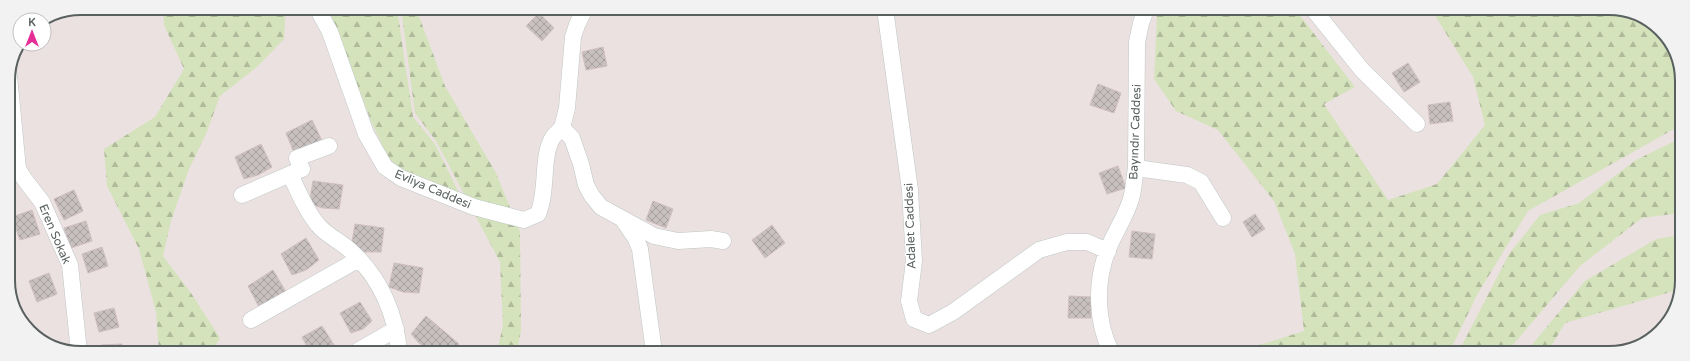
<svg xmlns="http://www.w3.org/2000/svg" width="1690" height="361" font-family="'Varela Round',sans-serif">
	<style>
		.forest { fill: url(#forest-firs) }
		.building { fill: url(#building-cross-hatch); stroke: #d0bfbe }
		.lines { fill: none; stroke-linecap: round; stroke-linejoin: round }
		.minor-casing { stroke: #bfc6c6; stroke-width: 17 }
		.minor { stroke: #fff; stroke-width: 16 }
		.labels { text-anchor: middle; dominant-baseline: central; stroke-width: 3; stroke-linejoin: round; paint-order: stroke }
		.street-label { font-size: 12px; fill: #596160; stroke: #fff }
		.rim { fill: none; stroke: #596160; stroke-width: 2 }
	</style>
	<defs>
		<pattern id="forest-firs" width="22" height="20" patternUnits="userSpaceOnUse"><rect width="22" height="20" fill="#d5e3bc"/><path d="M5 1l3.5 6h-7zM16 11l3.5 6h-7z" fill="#b0bb9c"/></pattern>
		<pattern id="building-cross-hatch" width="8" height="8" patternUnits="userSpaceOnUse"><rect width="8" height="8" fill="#c8bfbf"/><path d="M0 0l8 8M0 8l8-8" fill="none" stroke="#a59f9f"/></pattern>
	</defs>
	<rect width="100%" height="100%" fill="#ebe1e0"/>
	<path class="forest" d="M163,8H286L284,39L257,67L220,96L206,134L189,169L171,221L163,256L191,293L220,338L212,352H159L156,312L139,249L107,186L104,149L155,117L184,69L164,25Z
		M333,8H397L413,117L435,144L460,195L415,176L390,162L371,121L357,84L339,42L332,20Z
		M401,8H416L445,86L496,173L520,232L521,330L517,352H497L503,325L500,262L436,141L415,113Z
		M1160,9H1295L1355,87L1324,104L1388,200L1437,184L1485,125L1473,77L1431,9H1623L1660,29L1681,67V125L1528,211L1477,295L1449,353H1254L1256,346L1304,331L1295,254L1274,201L1218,130L1176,111L1154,79L1157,13Z
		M1681,138V213L1642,218L1580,266L1506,353H1458L1509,254L1540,215L1579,203L1636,160Z
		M1681,235V289L1565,323L1547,353H1525L1585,281L1656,239Z"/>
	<path class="building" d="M1344,9H1358L1349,16Z
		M539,13L554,28L542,41L526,26Z
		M603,47L607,66L586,70L582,52Z
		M1408,63L1420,82L1404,92L1392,73Z
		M1098,84L1121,93L1114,113L1090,105Z
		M1450,102L1453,121L1430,124L1428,105Z
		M312,120L323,143L295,155L286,133Z
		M261,144L272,167L258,175L244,179L235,157Z
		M1118,166L1126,188L1107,194L1099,173Z
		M313,181L343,185L339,209L323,208L309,204Z
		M74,190L83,211L64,220L54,199Z
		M653,201L673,209L666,228L646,220Z
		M32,210L40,234L20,240L12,217Z
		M1255,214L1265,229L1252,237L1243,222Z
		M86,221L92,241L71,248L64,228Z
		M355,224L384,228L381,252H365L351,248Z
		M772,225L785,243L765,258L752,240Z
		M1132,231L1155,234L1152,259L1129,257Z
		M306,238L319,260L306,270L292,275L281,254Z
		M102,247L108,266L88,273L82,254Z
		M394,263L423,268L419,293L403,292L389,287Z
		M273,270L286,292L259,307L248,286Z
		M49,273L57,294L37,302L29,281Z
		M1069,296L1091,297V318H1068Z
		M17,300L22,318L13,301Z
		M360,302L372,321L363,329L351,333L340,313Z
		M114,308L119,327L99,332L94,313Z
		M426,316L459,344L454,352H433L429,348L420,344L411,334Z
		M322,326L334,345L325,352H310L302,337Z
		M122,344V352H101V345Z
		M1042,345L1060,352H1039Z"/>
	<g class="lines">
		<g class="minor-casing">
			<path id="minor" d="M317,8L330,32L366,134L385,167L401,178L474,207L524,220L538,214C548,191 541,156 553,137C555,134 559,131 562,128
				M885,9L910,190L914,261L909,301L914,319L929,325L953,312L1039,250L1067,242H1087L1108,251
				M1313,9L1362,70L1417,124
				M9,76L18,169L25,180L42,202L70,265L79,352
				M562,128L572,138L581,164L586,185L592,196L601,207L654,236L678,241L711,239L723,241
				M562,128L567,108L573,37L577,25L585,8
				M1136,168L1187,175L1201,182L1223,218
				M290,174C298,191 306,211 318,225C327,236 342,242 352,252C380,278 396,314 399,352
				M242,195L302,169L297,158L329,146
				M624,221L636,239L640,249L654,352
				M251,320L359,259
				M356,352L396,329
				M1111,352C1096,321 1095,282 1108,249C1115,232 1126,216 1131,199C1134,189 1134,178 1136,168L1137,42L1141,23L1146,9"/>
		</g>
		<use href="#minor" class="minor"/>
	</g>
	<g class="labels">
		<g class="street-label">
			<text transform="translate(1135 132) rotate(-88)">Bayındır Caddesi</text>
			<text transform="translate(433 189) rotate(23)">Evliya Caddesi</text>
			<text transform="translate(910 226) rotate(-92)">Adalet Caddesi</text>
			<text transform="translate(55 234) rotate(67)">Eren Sokak</text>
		</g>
	</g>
	<path d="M0 0H1690V361H0ZM81 15H1609A66 66 0 0 1 1675 81V280A66 66 0 0 1 1609 346H81A66 66 0 0 1 15 280V81A66 66 0 0 1 81 15Z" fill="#f2f2f2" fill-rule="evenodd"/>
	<path class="rim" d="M81 15H1609A66 66 0 0 1 1675 81V280A66 66 0 0 1 1609 346H81A66 66 0 0 1 15 280V81A66 66 0 0 1 81 15Z"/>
	<g transform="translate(32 32)"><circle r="19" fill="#ffffff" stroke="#bdc0bf"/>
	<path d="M0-3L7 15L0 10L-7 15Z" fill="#e42e95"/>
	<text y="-6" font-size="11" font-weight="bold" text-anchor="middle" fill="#596160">K</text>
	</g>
</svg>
